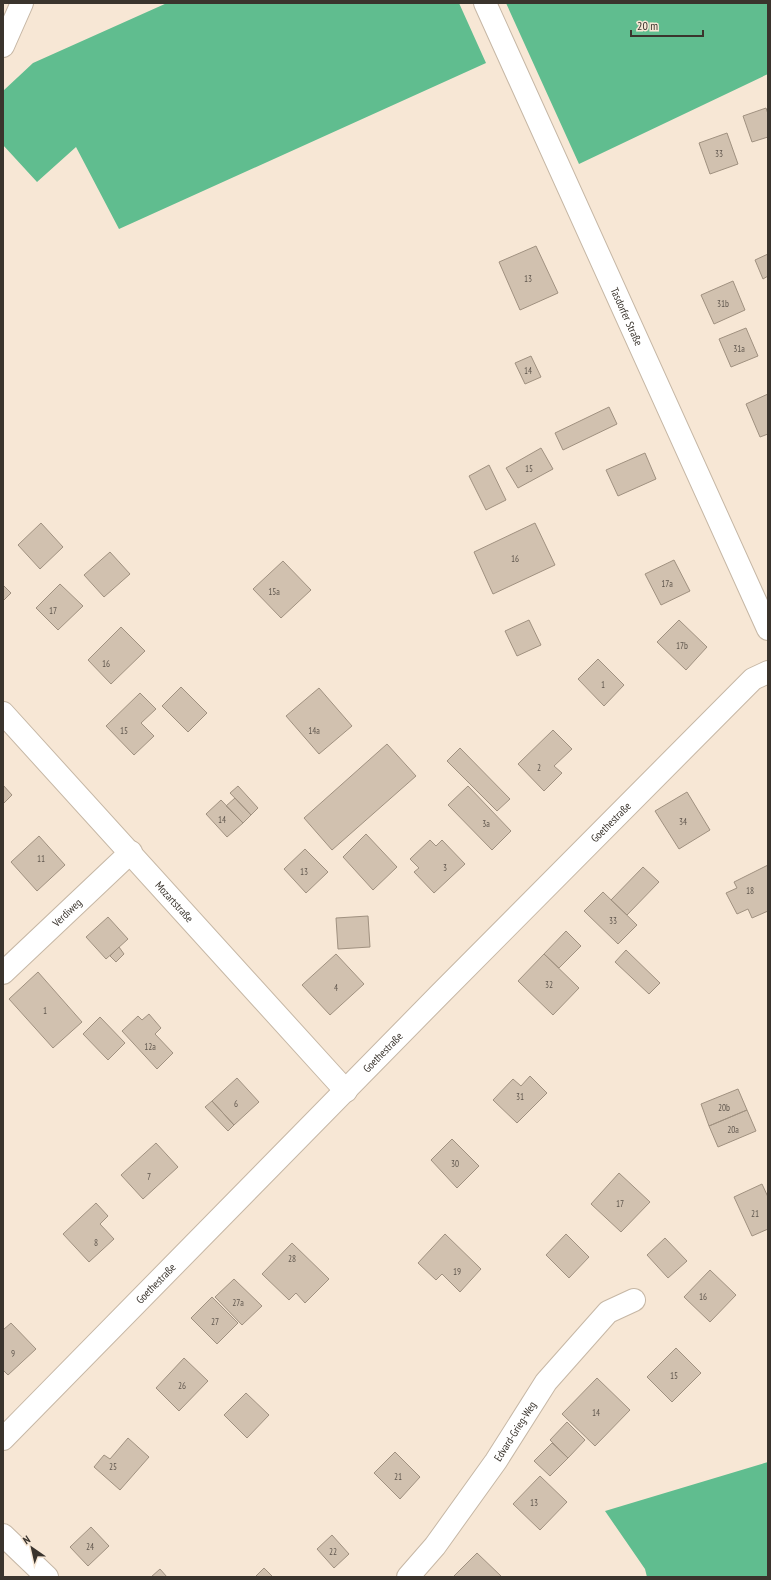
<svg xmlns="http://www.w3.org/2000/svg" width="771" height="1580" font-family="'PT Sans Narrow',sans-serif">
	<style>
		.forest { fill: #60bd8f }
		.building { fill: #d1c1af; stroke: #a09180 }
		.lines { fill: none; stroke-linecap: round; stroke-linejoin: round }
		.minor-casing { stroke: #c6b7a5; stroke-width: 24 }
		.minor { stroke: #fff; stroke-width: 22 }
		.labels { text-anchor: middle; dominant-baseline: central; stroke-width: 4; stroke-linejoin: round; paint-order: stroke }
		.number-label { font-size: 9px; fill: #60574e }
		.street-label { font-size: 11px; fill: #3a342d; stroke: #f7e7d5 }
	</style>
	<rect width="100%" height="100%" fill="#f7e7d5"/>
	<path class="forest" d="M167,3H459L486,63L119,229L76,147L37,182L3,145V91L33,63Z
		M506,3H768V74L579,164Z
		M768,1462V1577H647L645,1569L605,1511Z"/>
	<path class="building" d="M766,108L768,114V137L752,142L743,116Z
		M727,133L738,164L710,174L699,143Z
		M536,246L558,293L520,310L499,262Z
		M768,254V276L763,279L755,260Z
		M733,281L745,310L714,324L701,295Z
		M746,328L758,356L731,367L719,339Z
		M531,356L541,377L525,384L515,363Z
		M768,394V434L760,437L746,404Z
		M609,407L617,424L563,450L555,433Z
		M541,448L553,469L518,488L506,468Z
		M645,453L656,479L618,496L606,470Z
		M489,465L506,500L486,510L469,476Z
		M41,523L63,547L40,569L18,545Z
		M535,523L555,565L493,594L474,552Z
		M110,552L130,574L104,597L84,575Z
		M674,560L690,591L661,605L645,574Z
		M283,561L311,590L281,618L253,589Z
		M60,584L83,606L58,630L36,608Z
		M3,585L11,593L3,601Z
		M529,620L541,645L517,656L505,631Z
		M679,620L707,647L686,670L657,642Z
		M121,627L145,651L111,684L88,660Z
		M598,659L624,685L604,706L578,679Z
		M181,687L207,713L188,732L162,706Z
		M319,688L352,726L319,754L286,716Z
		M140,693L156,709L141,723L154,736L134,755L106,726Z
		M553,730L572,749L554,766L562,773L544,791L518,764Z
		M387,744L416,776L332,850L304,818Z
		M460,748L510,799L497,811L447,761Z
		M3,785L12,795L3,804Z
		M238,786L258,808L251,815L230,793Z
		M468,786L511,831L492,850L448,805Z
		M687,792L710,830L679,849L655,811Z
		M235,798L251,815L243,823L226,806Z
		M221,800L243,823L227,837L206,814Z
		M366,834L397,867L373,890L343,857Z
		M39,836L65,865L37,891L11,862Z
		M430,840L436,846L442,840L465,864L434,893L414,872L419,868L410,859Z
		M305,849L328,872L306,893L284,869Z
		M768,865V911L752,918L748,909L737,914L726,893L737,888L734,882Z
		M643,867L659,882L627,915L611,900Z
		M603,892L637,925L618,944L584,911Z
		M368,916L370,947L338,949L336,918Z
		M108,917L128,939L106,959L86,937Z
		M566,931L581,946L559,968L544,954Z
		M119,947L124,954L116,962L110,956Z
		M626,950L660,983L649,994L615,962Z
		M336,954L364,984L330,1015L302,985Z
		M544,954L579,988L553,1015L518,981Z
		M38,972L82,1022L53,1048L9,999Z
		M149,1014L161,1028L155,1034L173,1053L157,1069L122,1031L138,1016L142,1020Z
		M100,1017L125,1043L108,1060L83,1034Z
		M530,1076L547,1093L517,1123L493,1100L513,1079L521,1086Z
		M237,1078L259,1102L234,1125L212,1101Z
		M738,1089L747,1110L709,1126L701,1104Z
		M212,1101L234,1125L228,1131L205,1107Z
		M747,1110L756,1131L718,1147L709,1126Z
		M452,1139L479,1166L457,1188L431,1160Z
		M156,1143L178,1167L143,1199L121,1175Z
		M619,1173L650,1202L621,1232L591,1204Z
		M762,1184L768,1197V1229L752,1236L734,1197Z
		M96,1203L108,1216L100,1224L114,1239L89,1262L63,1234Z
		M445,1234L481,1269L460,1292L442,1274L436,1280L418,1263Z
		M566,1234L589,1257L569,1278L546,1255Z
		M665,1238L687,1261L668,1278L647,1255Z
		M292,1243L329,1279L305,1303L296,1293L289,1300L262,1274Z
		M710,1270L736,1295L710,1322L684,1297Z
		M234,1279L262,1306L242,1325L215,1297Z
		M212,1297L238,1323L217,1344L191,1318Z
		M11,1323L36,1349L8,1375L3,1370V1330Z
		M676,1348L701,1373L672,1402L647,1377Z
		M184,1358L208,1381L179,1411L156,1388Z
		M597,1378L630,1410L595,1446L562,1414Z
		M246,1393L269,1415L247,1438L224,1415Z
		M567,1422L585,1440L568,1458L550,1440Z
		M128,1438L149,1457L120,1490L94,1467L104,1455L110,1459Z
		M552,1443L568,1458L550,1476L534,1461Z
		M395,1452L420,1477L400,1499L374,1473Z
		M540,1476L567,1502L540,1530L513,1504Z
		M91,1527L109,1546L88,1566L70,1547Z
		M332,1535L349,1554L334,1568L317,1549Z
		M477,1553L501,1576L500,1577H456L454,1576Z
		M264,1568L273,1577H255Z
		M160,1569L167,1577H151Z"/>
	<g class="lines">
		<g class="minor-casing">
			<g id="minor">
				<path id="s1" d="M485,3L768,629"/>
				<path d="M3,46L22,3"/>
				<path id="s2" d="M3,713L346,1091"/>
				<path id="s3" d="M3,973L131,852"/>
				<path id="s4" d="M3,1439L440,994L753,679L768,672"/>
				<path d="M3,1535L47,1577"/>
				<path id="s5" d="M408,1577L435,1546L496,1461L546,1382L608,1312L634,1300"/>
			</g>
		</g>
		<use href="#minor" class="minor"/>
	</g>
	<g class="labels">
		<g class="number-label">
			<text x="719" y="153">33</text>
			<text x="528" y="278">13</text>
			<text x="723" y="303">31b</text>
			<text x="739" y="348">31a</text>
			<text x="528" y="370">14</text>
			<text x="529" y="468">15</text>
			<text x="515" y="558">16</text>
			<text x="667" y="583">17a</text>
			<text x="274" y="591">15a</text>
			<text x="53" y="610">17</text>
			<text x="682" y="645">17b</text>
			<text x="106" y="663">16</text>
			<text x="603" y="684">1</text>
			<text x="124" y="730">15</text>
			<text x="314" y="730">14a</text>
			<text x="539" y="767">2</text>
			<text x="222" y="819">14</text>
			<text x="683" y="821">34</text>
			<text x="486" y="823">3a</text>
			<text x="41" y="858">11</text>
			<text x="445" y="867">3</text>
			<text x="304" y="871">13</text>
			<text x="750" y="890">18</text>
			<text x="613" y="920">33</text>
			<text x="549" y="984">32</text>
			<text x="336" y="987">4</text>
			<text x="45" y="1010">1</text>
			<text x="150" y="1046">12a</text>
			<text x="520" y="1096">31</text>
			<text x="236" y="1103">6</text>
			<text x="724" y="1107">20b</text>
			<text x="733" y="1129">20a</text>
			<text x="455" y="1163">30</text>
			<text x="149" y="1176">7</text>
			<text x="620" y="1203">17</text>
			<text x="755" y="1213">21</text>
			<text x="96" y="1242">8</text>
			<text x="292" y="1258">28</text>
			<text x="457" y="1271">19</text>
			<text x="703" y="1296">16</text>
			<text x="238" y="1302">27a</text>
			<text x="215" y="1321">27</text>
			<text x="13" y="1353">9</text>
			<text x="674" y="1375">15</text>
			<text x="182" y="1385">26</text>
			<text x="596" y="1412">14</text>
			<text x="113" y="1466">25</text>
			<text x="398" y="1476">21</text>
			<text x="534" y="1502">13</text>
			<text x="90" y="1546">24</text>
			<text x="333" y="1551">22</text>
		</g>
		<g class="street-label">
			<text stroke="none"><textPath href="#s1" startOffset="344">Tasdorfer Straße</textPath></text>
			<text stroke="none"><textPath href="#s4" startOffset="866">Goethestraße</textPath></text>
			<text stroke="none"><textPath href="#s2" startOffset="255">Mozartstraße</textPath></text>
			<text stroke="none"><textPath href="#s3" startOffset="88">Verdiweg</textPath></text>
			<text stroke="none"><textPath href="#s4" startOffset="542">Goethestraße</textPath></text>
			<text stroke="none"><textPath href="#s4" startOffset="218">Goethestraße</textPath></text>
			<text stroke="none"><textPath href="#s5" startOffset="181">Edvard-Grieg-Weg</textPath></text>
		</g>
	</g>
	<rect width="771" height="1580" fill="none" stroke="#3a342d" stroke-width="8"/>
	<g transform="translate(32 1548) rotate(326)" stroke="#f7e7d5" stroke-width="3" paint-order="stroke">
	<path d="M0-3L7 15L0 10L-7 15Z" fill="#3a342d"/>
	<text y="-6" font-size="11" font-weight="bold" text-anchor="middle" fill="#3a342d">N</text>
	</g>
	<path d="M631 30v6h72v-6" fill="none" stroke="#3a342d" stroke-width="2"/>
	<text x="637" y="30" font-size="12" fill="#3a342d" stroke="#f7e7d5" stroke-width="3" paint-order="stroke">20 m</text>
</svg>
